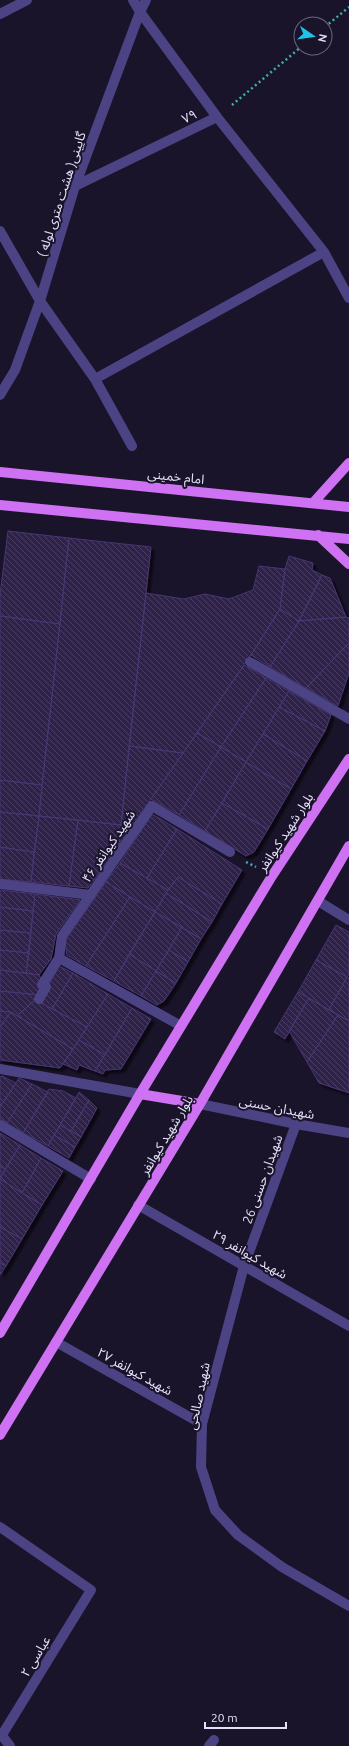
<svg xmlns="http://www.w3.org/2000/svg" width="349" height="1746" font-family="Ubuntu,'Noto Sans Arabic',sans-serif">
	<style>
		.building { fill: url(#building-back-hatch); stroke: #483673; filter: url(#shadow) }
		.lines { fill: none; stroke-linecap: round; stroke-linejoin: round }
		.path { stroke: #3dafb3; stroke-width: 2.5; stroke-dasharray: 2 3; stroke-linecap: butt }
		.minor { stroke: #4c4384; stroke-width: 10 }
		.major { stroke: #ce71f2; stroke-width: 10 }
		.labels { text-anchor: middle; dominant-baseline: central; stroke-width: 4; stroke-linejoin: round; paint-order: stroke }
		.street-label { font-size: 13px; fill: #e6e0fc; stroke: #1a142a }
	</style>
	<defs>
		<pattern id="building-back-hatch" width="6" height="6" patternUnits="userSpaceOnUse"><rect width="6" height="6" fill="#2d2149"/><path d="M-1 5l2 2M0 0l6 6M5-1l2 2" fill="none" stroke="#4b4164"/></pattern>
		<filter id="shadow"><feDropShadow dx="3.5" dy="3.5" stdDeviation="1" flood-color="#0009"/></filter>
	</defs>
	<rect width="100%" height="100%" fill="#1a142a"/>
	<path class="building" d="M8,531L69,538L60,624L0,616V595Z
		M69,538L151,547L121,825L39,816Z
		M289,556L313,563L312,570L322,575L299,621L280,609L285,569Z
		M259,566L285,569L280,609L251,655L183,753L129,746L146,593L184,599L205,594L229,599L253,590Z
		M322,575L330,578L346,617L299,621Z
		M280,609L299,621L270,667L251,655Z
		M0,616L60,624L42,785L0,780Z
		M346,617L349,618V643L306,688L270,667L299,621Z
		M349,643V673L338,706L306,688Z
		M244,665L266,678L221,747L197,733Z
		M266,678L289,691L246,762L221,747Z
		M289,691L331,715L325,731L279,707Z
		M279,707L325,731L307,761L263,734Z
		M197,733L221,747L179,815L151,799Z
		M263,734L307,761L291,789L246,762Z
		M129,746L183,753L119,845L121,825Z
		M221,747L246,762L205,831L179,815Z
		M246,762L291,789L268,829L222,803Z
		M0,780L42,785L39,816L0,812Z
		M222,803L268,829L254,852L246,856L205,831Z
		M0,812L39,816L34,852L0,847Z
		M152,814L177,829L147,878L120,863Z
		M39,816L78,820L69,886L31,882Z
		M78,820L121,825L119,845L88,888L69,886Z
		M177,829L242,870L222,904L178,877L168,890L147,878Z
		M0,847L34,852L31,882L0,879Z
		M120,863L168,890L155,912L106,882Z
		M178,877L222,904L212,922L166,893Z
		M106,882L130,897L86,966L67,955L65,941Z
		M0,890L35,894L33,911L0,907Z
		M166,893L212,922L201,939L155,912Z
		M35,894L80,900L56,934L51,959L39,975L26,973Z
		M130,897L155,912L114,981L86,966Z
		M0,907L33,911L31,933L0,930Z
		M155,912L182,927L156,971L129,954Z
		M336,925L349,932V974L347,977L316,960Z
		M182,927L201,939L188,962L169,950Z
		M0,930L31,933L29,953L0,950Z
		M0,950L29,953L26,973L0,970Z
		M169,950L188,962L176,983L156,971Z
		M129,954L156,971L141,996L114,981Z
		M316,960L347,977L329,1010L298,992Z
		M59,966L73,973L52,1009L40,1002Z
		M0,970L39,975L42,981V988L39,995L0,991Z
		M156,971L176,983L164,1001L157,1005L141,996Z
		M73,973L108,994L87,1027L52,1009Z
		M347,977L349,978V1021L329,1010Z
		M0,991L39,995L35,1000L17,1016L11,1012L0,1011Z
		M298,992L309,998L285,1039L274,1032Z
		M108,994L132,1008L105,1055L79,1040Z
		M309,998L338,1015L307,1062L289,1031Z
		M35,1000L87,1027L73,1049L17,1016Z
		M132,1008L151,1019L121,1069L105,1070L103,1074L95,1071Z
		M0,1011L11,1012L0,1027Z
		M11,1012L73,1049L60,1068L0,1060V1027Z
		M338,1015L349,1021V1093L319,1083L307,1062Z
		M79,1040L105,1055L95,1071L79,1065L77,1070L63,1064Z
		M2,1076L16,1083L0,1107V1077Z
		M19,1078L32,1084L7,1123L0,1119V1107Z
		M32,1084L48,1092L23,1133L7,1123Z
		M49,1089L63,1091L76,1098L48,1146L23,1133Z
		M79,1092L89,1100L71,1131L60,1125Z
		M89,1100L97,1108L81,1137L71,1131Z
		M60,1125L81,1137L75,1147L54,1135Z
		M0,1133L20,1145L5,1169L0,1166Z
		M54,1135L75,1147L69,1158L48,1146Z
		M20,1145L41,1158L22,1193L0,1179Z
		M41,1158L63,1171L42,1205L22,1193Z
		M0,1166L5,1169L0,1178Z
		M0,1179L42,1205L22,1239L0,1227Z
		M0,1227L22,1239L6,1266L0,1263Z
		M0,1263L6,1266L0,1275Z"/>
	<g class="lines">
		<path class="path" d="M325,27L349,7
			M232,105L301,47
			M246,862L256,867"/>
		<path class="minor" d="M133,0L140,12L217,117L324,252L349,298
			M0,14L27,0
			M75,186L217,117
			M0,231L40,301L95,379L132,446
			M95,379L324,252
			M0,395L15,370L40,301L75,186L140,12L146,0
			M250,662L349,719
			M0,884L91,895
			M318,901L349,920
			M59,958L181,1026
			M39,999L46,987L42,985L59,958L62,936L152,806L230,852
			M0,1069L140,1094
			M200,1104L296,1124L349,1133
			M296,1124L244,1266L202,1424L201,1467L215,1510L238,1535L282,1567L349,1606
			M0,1125L91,1179
			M138,1205L349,1326
			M56,1342L202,1424
			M0,1527L91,1590L2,1735
			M0,1733L10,1746
			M209,1746L214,1740"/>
		<path class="major" d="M0,472L349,507
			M313,503L349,463
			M0,505L349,539
			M318,535L349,564
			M140,1094L200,1104
			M0,1333L140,1094L272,876L349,759
			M0,1435L200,1104L349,846"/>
	</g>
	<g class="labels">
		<g class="street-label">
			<text transform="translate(189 116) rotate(-26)">۷۹</text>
			<text transform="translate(61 194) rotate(-72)">گایینی( هشت متری لوله )</text>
			<text transform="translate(176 476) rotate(6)">امام خمینی</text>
			<text transform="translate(285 832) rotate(-57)">بلوار شهید کیوانفر</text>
			<text transform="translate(108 846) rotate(-56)">شهید کیوانفر ۴۶</text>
			<text transform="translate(277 1107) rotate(11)">شهیدان حسنی</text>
			<text transform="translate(166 1135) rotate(-59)">بلوار شهید کیوانفر</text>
			<text transform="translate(262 1179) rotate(-70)">شهیدان حسنی 26</text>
			<text transform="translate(250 1254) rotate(30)">شهید کیوانفر ۲۹</text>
			<text transform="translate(135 1371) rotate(29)">شهید کیوانفر ۲۷</text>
			<text transform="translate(198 1396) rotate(-78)">شهید صالحی</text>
			<text transform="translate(35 1656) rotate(-59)">عباسی ۲</text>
		</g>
	</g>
	<g transform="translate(313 36) rotate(103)"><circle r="19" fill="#1a142a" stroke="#6c667e"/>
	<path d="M0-3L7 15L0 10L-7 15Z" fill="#1ec2ea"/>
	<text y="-6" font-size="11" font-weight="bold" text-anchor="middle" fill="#e6e0fc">N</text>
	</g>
	<path d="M205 1722v6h81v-6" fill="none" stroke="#e6e0fc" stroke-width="2"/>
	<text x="211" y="1722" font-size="12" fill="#e6e0fc" stroke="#1a142a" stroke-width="3" paint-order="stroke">20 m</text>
</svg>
